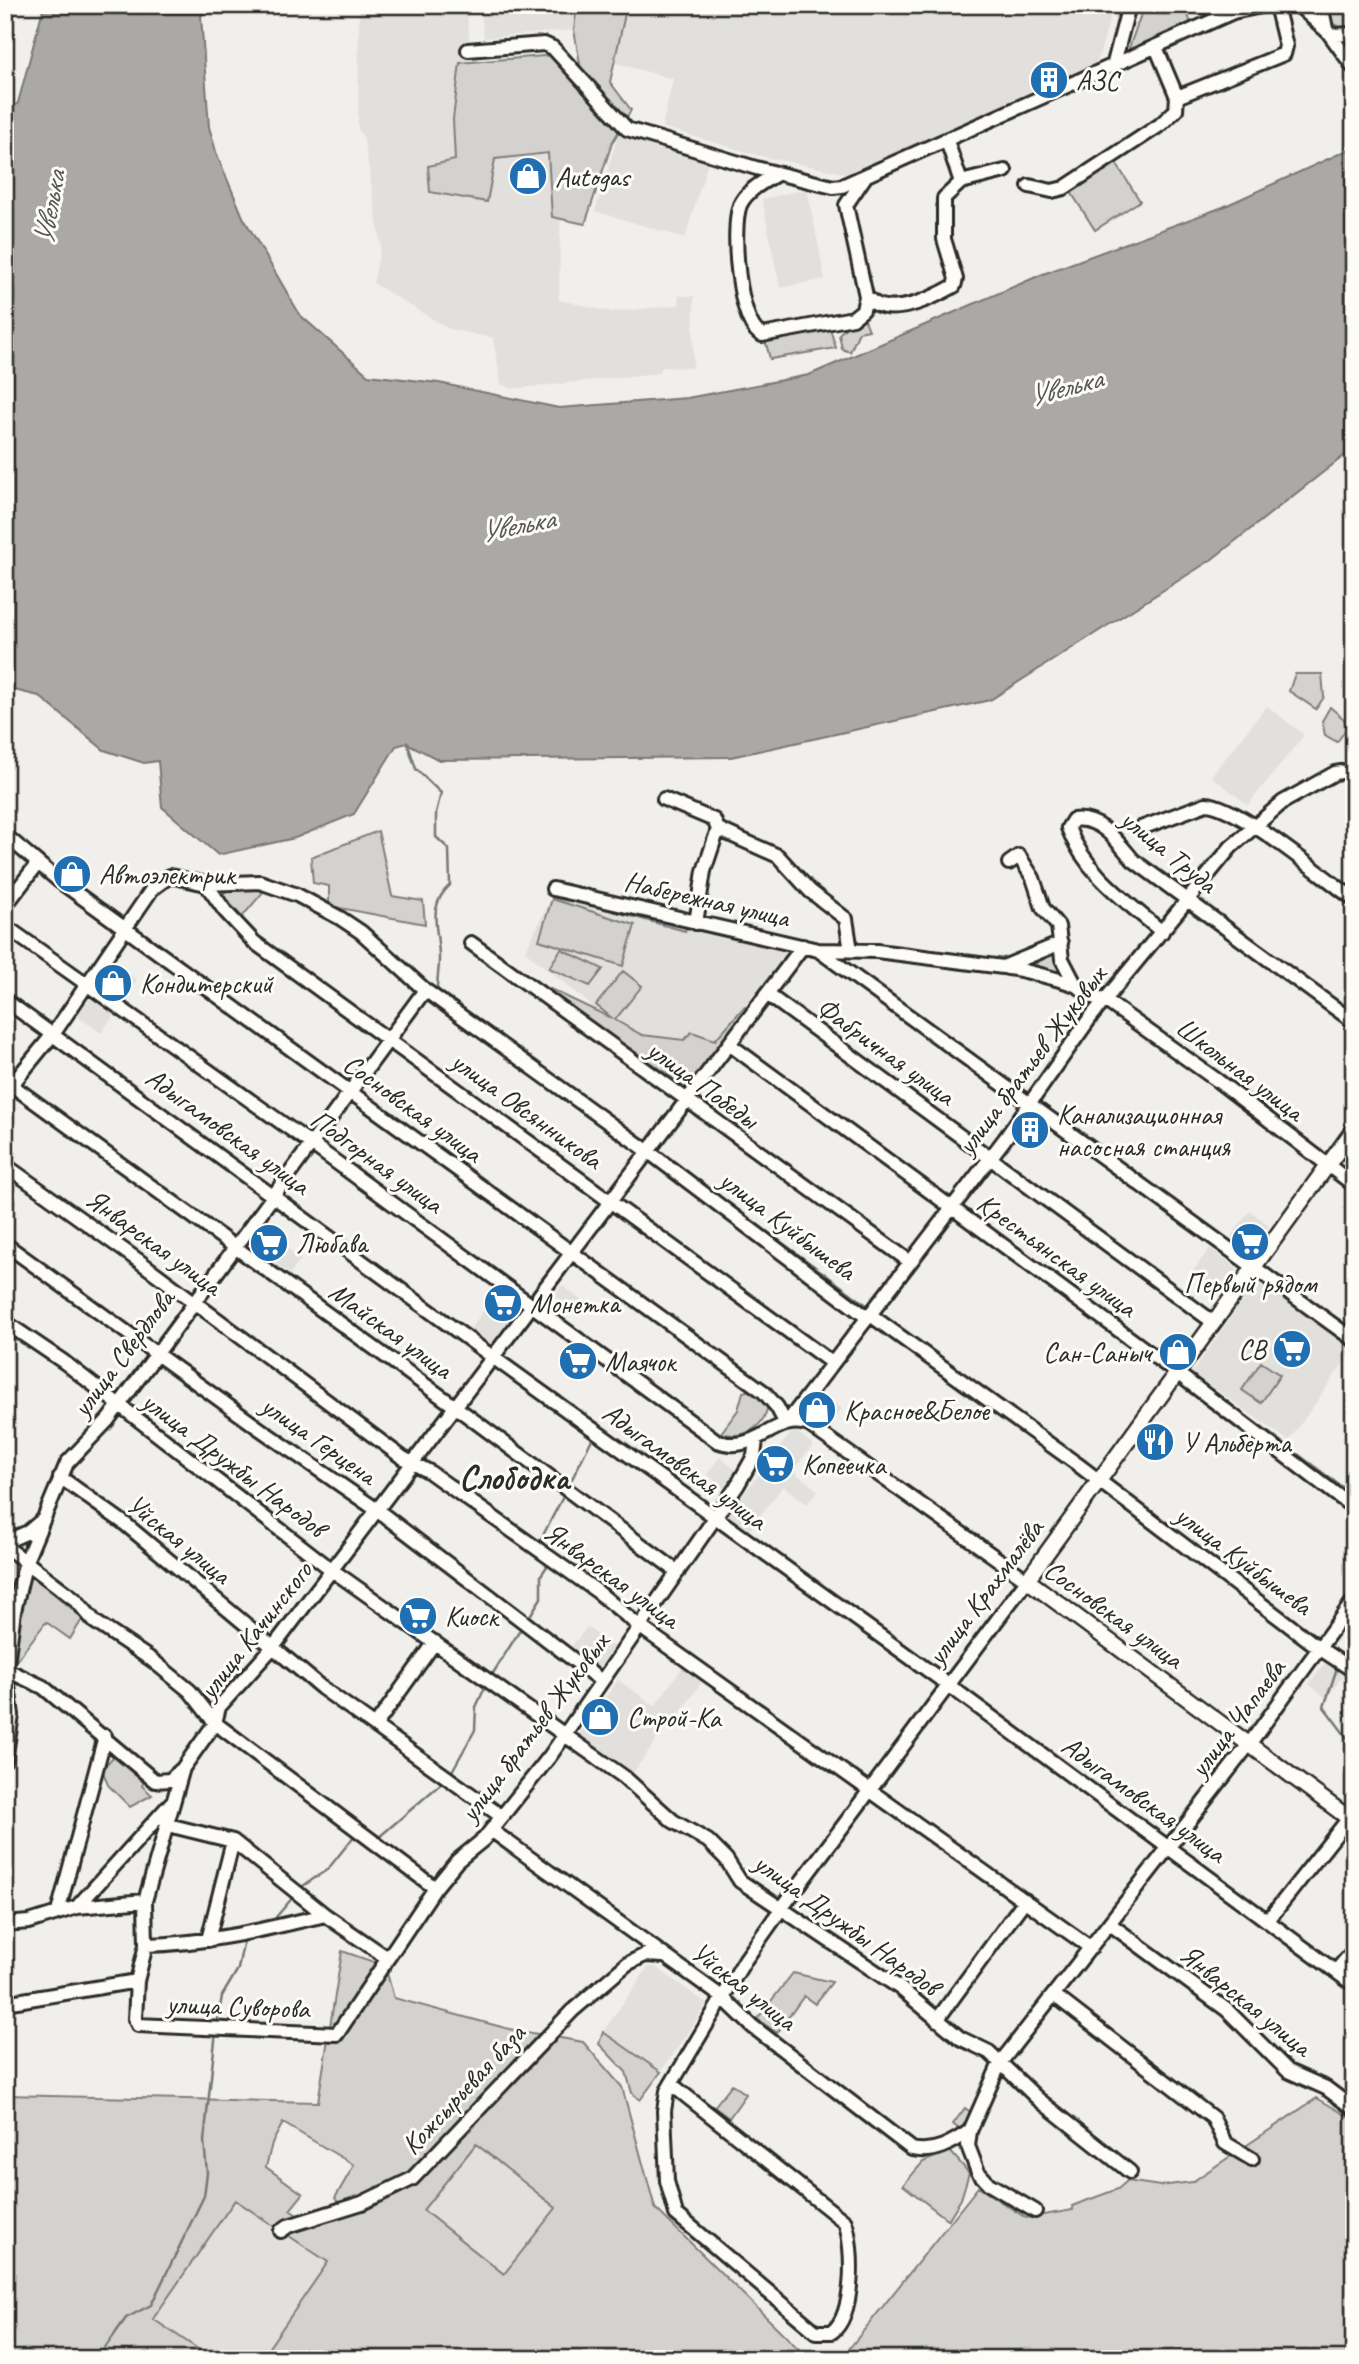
<svg xmlns="http://www.w3.org/2000/svg" width="1359" height="2364" font-family="Caveat,sans-serif">
	<style>
		.built { fill: #e1e0dc }
		.green { fill: #d3d2cf; stroke: #7f7e7d; stroke-width: 2; fill-rule: evenodd }
		.water { fill: #aaa9a7; stroke: #777775; stroke-width: 2 }
		.lines { fill: none; stroke-linecap: round; stroke-linejoin: round }
		.stream { stroke: #777775; stroke-width: 2.5 }
		.minor-casing { stroke: #2b2b2b; stroke-width: 18 }
		.major-casing { stroke: #2b2b2b; stroke-width: 19 }
		.minor { stroke: #fdfcf7; stroke-width: 12 }
		.major { stroke: #fdfcf7; stroke-width: 14 }
		.labels { text-anchor: middle; dominant-baseline: central; stroke-width: 6; stroke-linejoin: round; paint-order: stroke }
		.poi-label { font-size: 28px; fill: #2b2b2b; stroke: #fdfcf7; text-anchor: start }
		.street-label { font-size: 28px; fill: #2b2b2b; stroke: #fdfcf7 }
		.water-label { font-size: 30px; font-style: italic; fill: #575756; stroke: #fdfcf7 }
		.district-label { font-size: 35px; font-weight: bold; fill: #2b2b2b; stroke: #fdfcf7 }
	</style>
	<rect width="100%" height="100%" fill="#f0efeb"/>
	<filter id="ink" filterUnits="userSpaceOnUse"><feTurbulence type="fractalNoise" baseFrequency=".0143" numOctaves="2"/><feDisplacementMap in="SourceGraphic" scale="14" xChannelSelector="R" yChannelSelector="G"/><feConvolveMatrix kernelMatrix="1 2 1 2 8 2 1 2 1" color-interpolation-filters="sRGB"/></filter>
	<g filter="url(#ink)">
		<path class="built" d="M359,5H466L472,65L550,62L561,195L559,300L612,312L679,305V296H694L693,368L662,367L659,373L512,389L501,384L493,338L449,329L373,283L381,246L364,139L358,129Z
			M480,5H577L574,30L484,38Z
			M627,5H1114L1096,66L849,174L760,156L662,127L673,79L615,63Z
			M618,135L708,162L685,238L595,211Z
			M807,189L825,279L780,288L762,199Z
			M1267,706L1304,735L1248,805L1211,776Z
			M556,889L695,927L789,951L684,1082L525,951Z
			M116,965L137,980L125,996L104,980Z
			M90,998L114,1015L101,1033L77,1016Z
			M1032,1117L1045,1127L1032,1145L1018,1135Z
			M1250,1211L1269,1225L1250,1250L1231,1236Z
			M261,1228L301,1259L290,1274L249,1244Z
			M1210,1248L1238,1269L1221,1291L1193,1271Z
			M1256,1281L1353,1349L1289,1441L1192,1373Z
			M562,1285L582,1301L574,1311L554,1297Z
			M496,1294L520,1312L494,1347L470,1329Z
			M575,1350L593,1363L579,1381L562,1369Z
			M825,1396L842,1409L828,1426L811,1412Z
			M794,1429L813,1445L793,1471L818,1491L807,1504L783,1486L748,1532L726,1517Z
			M720,1457L738,1472L725,1489L707,1474Z
			M587,1627L615,1648L599,1667L572,1646Z
			M1325,1663L1343,1676L1326,1698L1309,1684Z
			M683,1666L703,1680L670,1728L667,1726L632,1774L579,1735L618,1680L655,1706Z
			M648,1967H656L707,2004L661,2072L603,2032Z
			M476,2144L556,2208L504,2274L423,2210Z
			M228,2192L303,2194L276,2228L328,2262L261,2359H213L152,2319L235,2200Z"/>
		<path class="green" d="M577,5H627L610,82L631,110L612,143L585,224L552,217L548,153L495,159L487,202L430,192L428,166L455,160L453,119L460,63L555,55L580,64L574,30Z
			M1329,5H1354V27L1344,30L1331,22Z
			M1143,9L1164,14L1166,9L1188,14L1190,21L1188,27L1137,52L1129,48Z
			M1114,160L1140,201L1095,230L1069,189Z
			M856,318L865,320L869,330L859,332L850,352L842,349L839,334Z
			M830,329L836,348L770,359L765,339Z
			M1295,674H1322L1324,697L1316,709L1289,691Z
			M1330,707L1344,719L1347,728L1337,742L1325,735L1322,721Z
			M378,831L392,896L423,901L425,924L329,906V886L313,883L311,857Z
			M242,887L264,891L242,917L222,895L229,889Z
			M567,894L687,926L685,931L566,898Z
			M552,899L635,925L623,966L539,940Z
			M561,949L603,969L590,986L549,968Z
			M1054,953L1065,977L1032,966Z
			M623,971L642,986L615,1020L642,1035L684,1040L692,1032L715,1040L744,1007L749,1009L687,1087L525,977L613,1019L596,1005Z
			M1261,1362L1280,1375L1261,1403L1242,1390Z
			M751,1390L758,1391L768,1404C765,1428 743,1440 721,1433L738,1410L743,1392Z
			M5,1550L20,1565L5,1598Z
			M29,1573L83,1618L70,1639L46,1622L16,1661L11,1656Z
			M115,1755L144,1781L142,1786L152,1795L130,1807L108,1785L102,1769Z
			M342,1951L385,1966L394,1998L509,2029L583,2042L622,2087L655,2208L809,2359H261L328,2262L235,2200L153,2319L213,2359H5V2095L318,2102ZM283,2123L354,2165L335,2198L338,2202L297,2215L290,2210L303,2194L266,2167L272,2143ZM476,2144L556,2208L504,2274L423,2210Z
			M793,1973L832,1982L815,2004L804,1996L777,2033L757,2019Z
			M603,2032L661,2072L640,2100L632,2093L626,2072L599,2044Z
			M732,2084L746,2094L729,2118L714,2107Z
			M1317,2098L1354,2120V2351L1337,2359H841L978,2187L1026,2218L1073,2210L1072,2206L1118,2189L1127,2181L1160,2186L1192,2182Z
			M965,2108L973,2114L960,2130L953,2124Z
			M950,2151L969,2173L961,2199L948,2220L903,2185L923,2162Z"/>
		<path class="water" d="M44,5H210L201,16L209,127L217,155L243,217L300,315L368,375L439,383L559,408L687,398L809,375L1043,274L1223,207L1354,147V448L1211,560L990,700L731,757L439,760L407,743L396,746L354,814L295,838L218,855L162,807L158,761L144,763L104,750L39,696L5,688V115L18,103Z"/>
		<g class="lines">
			<path class="stream" d="M407,742L416,769L441,793L436,813V837L449,849L450,885C425,908 440,931 439,960C439,970 437,979 437,989L608,1115
				M658,1151L868,1306L864,1311
				M830,1355L860,1316
				M796,1399L824,1363
				M807,1407L808,1416L1016,1563
				M1237,1409L1354,1496
				M568,1487L593,1437
				M546,1550L541,1539L565,1493
				M1036,1577L1179,1684
				M528,1619L541,1598V1575L550,1562
				M1327,1648L1354,1611
				M1337,1668L1324,1707L1354,1747
				M490,1678L522,1627
				M1263,1736L1323,1654
				M451,1773L475,1730L476,1707L487,1683
				M378,1838L444,1781
				M300,1888L328,1869L355,1835
				M271,1923L294,1896
				M217,2025L222,1996L238,1969L244,1939
				M97,2359L126,2318L151,2305L204,2196L207,2173L204,2141L216,2031"/>
			<g class="minor-casing">
				<path id="minor" d="M1197,5L1233,12L1266,5
					M1298,5L1328,32L1354,68
					M1325,5L1323,14L1326,29
					M1330,35L1354,34
					M1156,47L1177,97
					M468,50L544,44L553,48L627,129L756,168L833,187L842,186L1233,12
					M1113,67L1129,5
					M947,141L961,182
					M777,174C763,182 747,190 740,205C731,228 738,325 762,335L853,318L863,310L866,296C886,321 931,299 954,286L956,279L944,239V198L961,182L1005,171
					M865,177L846,205L866,296
					M1029,186L1052,191L1064,188L1160,125L1176,110L1177,97L1284,54L1286,46L1276,5
					M664,799L714,820L718,829L778,856L810,891L846,919L851,951
					M1141,828L1206,804C1238,805 1324,878 1354,899
					M5,835L58,880L764,1392L777,1407L786,1424L1004,1140L1090,1018L1231,847L1283,802L1335,773L1354,770
					M1009,863L1019,856L1033,878L1043,908L1058,926L1062,959L1075,984
					M206,884L225,911L254,942L832,1363
					M553,889L818,950L877,951L1003,967L1061,943
					M5,906L38,863
					M696,923L704,871L718,829
					M5,926L310,1143L717,1441C756,1456 775,1412 809,1425L1027,1580L781,1909L745,1960L667,2091L664,2111L667,2181L676,2214L816,2332H832C855,2315 854,2247 845,2222L671,2084
					M1162,932C1125,900 1086,874 1068,828L1073,820C1100,816 1117,841 1133,860L1354,1022
					M471,943L909,1261
					M818,950L1354,1340
					M1007,968C1016,968 1070,982 1077,986C1088,992 1093,999 1106,1001L1218,1081L1354,1185
					M767,994L1213,1322
					M5,1000L494,1358L947,1684L1354,1985
					M729,1044L1177,1373L1354,1508
					M6,1081L457,1408L678,1572
					M5,1093L54,1033L152,889L170,876L206,884L260,882L297,895L340,918L361,932L425,990L649,1152L864,1315L869,1314L1077,1464L1319,1648L1354,1671
					M5,1165L139,1261L403,1458L428,1471L598,1592L639,1626L1091,1948
					M5,1244L260,1429L377,1510L600,1680
					M539,1296L803,946
					M527,1312L274,1646L219,1707L215,1723L183,1768L145,1901L146,1945L137,1981L135,2019L138,2025L337,2034L435,1888L457,1861L484,1839L550,1756L737,1486L754,1456L756,1440
					M5,1322L64,1362L332,1570L624,1777L673,1821L708,1841L726,1859L740,1881L900,1988L960,2038L989,2052L1038,2099L1130,2172
					M60,1477L124,1523L322,1688L501,1816
					M5,1542L28,1532L41,1521
					M5,1546L76,1600L95,1622L152,1660L190,1691L215,1723L435,1888
					M5,1669L43,1687L155,1781L170,1780L181,1770
					M375,1726L435,1642
					M5,1760L12,1715L6,1671L14,1611L26,1561L67,1463L108,1420L425,990
					M168,1825L233,1841L325,1915L386,1957
					M491,1830L722,1997L752,2026L912,2149C934,2154 952,2143 970,2131
					M77,1907L171,1803
					M58,1912L105,1736
					M1269,1919L1349,1818
					M5,1924L29,1922L77,1907L145,1901
					M1110,1924L1227,2010L1288,2071L1326,2088L1354,2109
					M208,1940L233,1841
					M146,1945C207,1944 266,1929 325,1915
					M1336,1971L1354,1950
					M1054,1995L1213,2118L1225,2143L1252,2159
					M5,2003L137,1981
					M937,2020L1025,1900
					M1035,2211L989,2184L978,2172L968,2146L970,2131L1000,2063L1250,1743L1354,1600
					M281,2231L288,2226L362,2203L412,2179L572,2011L627,1964L645,1955L663,1956"/>
			</g>
			<g class="major-casing">
				<path id="major" d="M1354,1129L1027,1580L1354,1822"/>
			</g>
			<use href="#minor" class="minor"/>
			<use href="#major" class="major"/>
		</g>
	</g>
	<defs>
		<g id="building-disc" transform="scale(2.0125)"><circle r="9.5" fill="#1f6fb2" stroke="#fdfcf7"/><path d="M-4-6H4V6H1V3H-1V6H-4ZM-2.5-4.3h1.7v1.8h-1.7ZM.8-4.3h1.7v1.8H.8ZM-2.5-1h1.7V.8h-1.7ZM.8-1h1.7V.8H.8Z" fill="#fff"/></g>
		<g id="shop-disc" transform="scale(2.0125)"><circle r="9.5" fill="#1f6fb2" stroke="#fdfcf7"/><path d="M-5-2.5h2.3a2.7 3.5 0 0 1 5.4 0H5L5.5 6h-11ZM-1.5-2.5h3a1.5 2.3 0 0 0-3 0Z" fill="#fff"/></g>
		<g id="supermarket-disc" transform="scale(2.0125)"><circle r="9.5" fill="#1f6fb2" stroke="#fdfcf7"/><path d="M-6-5.5h2.5l.6 2H6L4.5 2H-2.5L-4.4-4H-6ZM-1.5 3.2a1.3 1.3 0 1 0 .1 0ZM3 3.2a1.3 1.3 0 1 0 .1 0Z" fill="#fff"/></g>
		<g id="restaurant-disc" transform="scale(2.0125)"><circle r="9.5" fill="#1f6fb2" stroke="#fdfcf7"/><path d="M-5-6h1v4h1v-4h1v4h1v-4h1v5L-1.5 .5V6h-2V.5L-5-1ZM5-6V6H3V1.5H1.5Q1.5-4 5-6Z" fill="#fff"/></g>
	</defs>
	<g fill-rule="evenodd">
		<use href="#building-disc" x="1049" y="80"/>
		<use href="#shop-disc" x="528" y="176"/>
		<use href="#shop-disc" x="72" y="874"/>
		<use href="#shop-disc" x="113" y="983"/>
		<use href="#building-disc" x="1030" y="1130"/>
		<use href="#supermarket-disc" x="1250" y="1242"/>
		<use href="#supermarket-disc" x="269" y="1243"/>
		<use href="#supermarket-disc" x="503" y="1303"/>
		<use href="#supermarket-disc" x="1292" y="1349"/>
		<use href="#shop-disc" x="1178" y="1352"/>
		<use href="#supermarket-disc" x="578" y="1361"/>
		<use href="#shop-disc" x="817" y="1410"/>
		<use href="#restaurant-disc" x="1155" y="1442"/>
		<use href="#supermarket-disc" x="775" y="1464"/>
		<use href="#supermarket-disc" x="418" y="1616"/>
		<use href="#shop-disc" x="600" y="1717"/>
	</g>
	<g class="labels">
		<g class="poi-label">
			<text x="1076" y="80">АЗС</text>
			<text x="555" y="176">Autogas</text>
			<text x="99" y="874">Автоэлектрик</text>
			<text x="140" y="983">Кондитерский</text>
			<text x="1057" y="1114">Канализационная<tspan x="1057" dy="32">насосная станция</tspan></text>
			<text x="296" y="1243">Любава</text>
			<text x="1250" y="1283" text-anchor="middle">Первый рядом</text>
			<text x="530" y="1303">Монетка</text>
			<text x="1265" y="1349" text-anchor="end">СВ</text>
			<text x="1151" y="1352" text-anchor="end">Сан-Саныч</text>
			<text x="605" y="1361">Маячок</text>
			<text x="844" y="1410">Красное&amp;Белое</text>
			<text x="1182" y="1442">У Альберта</text>
			<text x="802" y="1464">Копеечка</text>
			<text x="445" y="1616">Киоск</text>
			<text x="627" y="1717">Строй-Ка</text>
		</g>
		<g class="street-label">
			<text transform="translate(1169 851) rotate(39)">улица Труда</text>
			<text transform="translate(707 899) rotate(13)">Набережная улица</text>
			<text transform="translate(886 1051) rotate(36)">Фабричная улица</text>
			<text transform="translate(1031 1060) rotate(-53)">улица братьев Жуковых</text>
			<text transform="translate(1240 1069) rotate(37)">Школьная улица</text>
			<text transform="translate(703 1084) rotate(36)">улица Победы</text>
			<text transform="translate(413 1108) rotate(36)">Сосновская улица</text>
			<text transform="translate(527 1110) rotate(36)">улица Овсянникова</text>
			<text transform="translate(228 1131) rotate(36)">Адыгамовская улица</text>
			<text transform="translate(377 1161) rotate(36)">Подгорная улица</text>
			<text transform="translate(788 1225) rotate(37)">улица Куйбышева</text>
			<text transform="translate(154 1242) rotate(36)">Январская улица</text>
			<text transform="translate(1057 1255) rotate(36)">Крестьянская улица</text>
			<text transform="translate(391 1330) rotate(36)">Майская улица</text>
			<text transform="translate(123 1353) rotate(-53)">улица Свердлова</text>
			<text transform="translate(319 1440) rotate(35)">улица Герцена</text>
			<text transform="translate(234 1464) rotate(37)">улица Дружбы Народов</text>
			<text transform="translate(685 1466) rotate(36)">Адыгамовская улица</text>
			<text transform="translate(179 1539) rotate(39)">Уйская улица</text>
			<text transform="translate(1244 1560) rotate(37)">улица Куйбышева</text>
			<text transform="translate(612 1575) rotate(36)">Январская улица</text>
			<text transform="translate(985 1592) rotate(-53)">улица Крахмалёва</text>
			<text transform="translate(1114 1614) rotate(36)">Сосновская улица</text>
			<text transform="translate(255 1630) rotate(-52)">улица Качинского</text>
			<text transform="translate(1237 1718) rotate(-53)">улица Чапаева</text>
			<text transform="translate(534 1727) rotate(-53)">улица братьев Жуковых</text>
			<text transform="translate(1144 1799) rotate(36)">Адыгамовская улица</text>
			<text transform="translate(847 1924) rotate(36)">улица Дружбы Народов</text>
			<text transform="translate(744 1986) rotate(38)">Уйская улица</text>
			<text transform="translate(1246 2000) rotate(39)">Январская улица</text>
			<text transform="translate(238 2006) rotate(2)">улица Суворова</text>
			<text transform="translate(463 2089) rotate(-47)">Кожсырьевая база</text>
		</g>
		<g class="water-label">
			<text transform="translate(49 208) rotate(-80)">Увелька</text>
			<text transform="translate(1065 387) rotate(-15)">Увелька</text>
			<text transform="translate(517 525) rotate(-11)">Увелька</text>
		</g>
		<g class="district-label">
			<text x="514" y="1477">Слободка</text>
		</g>
	</g>
	<rect width="1359" height="2364" fill="none" stroke="#fdfcf7" stroke-width="28"/>
	<rect x="14" y="14" width="1331" height="2336" fill="none" stroke="#2b2b2b" stroke-width="2.5" filter="url(#ink)"/>
</svg>
